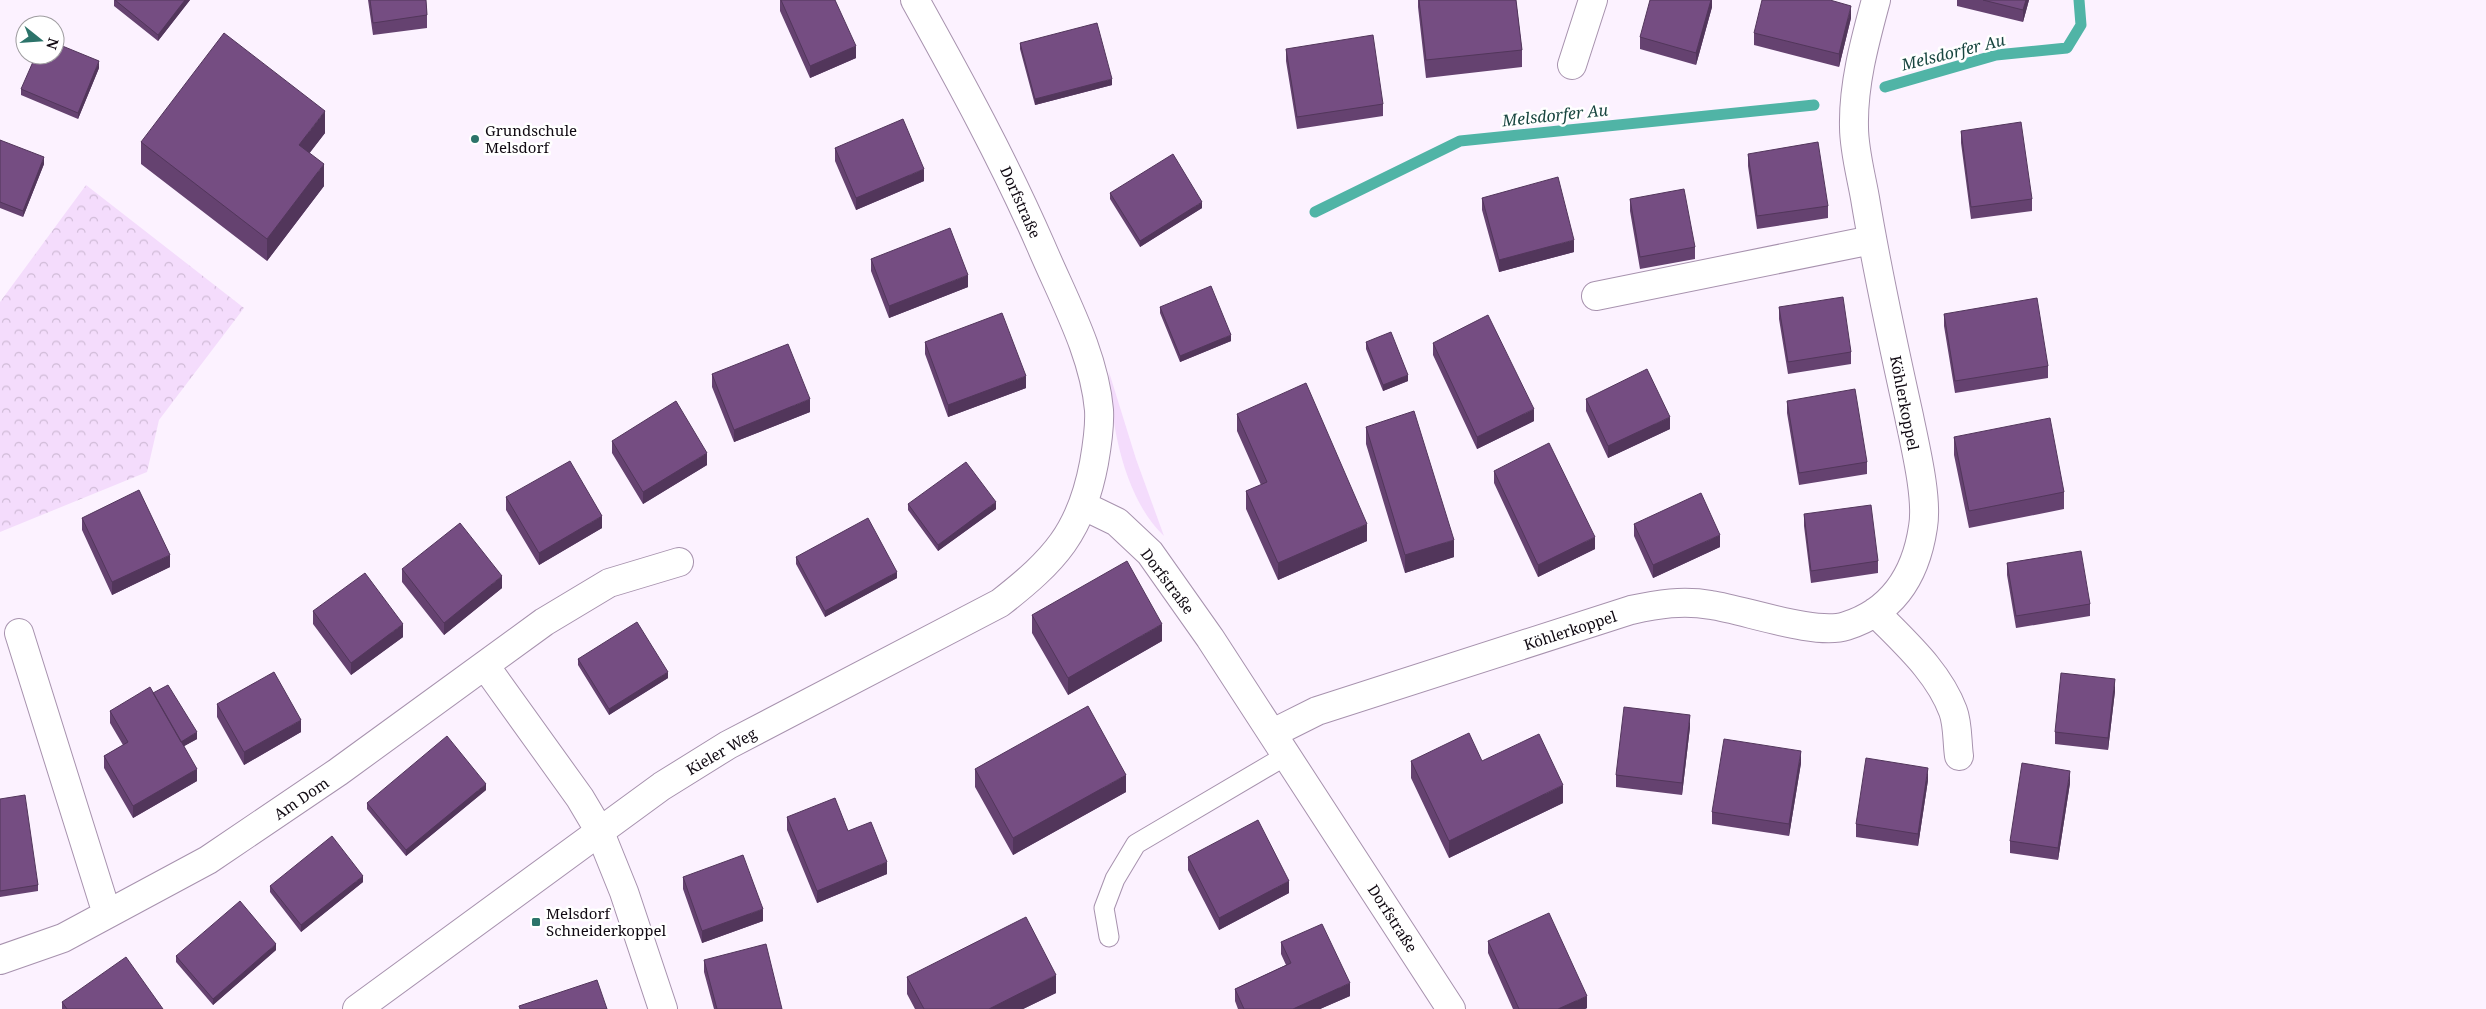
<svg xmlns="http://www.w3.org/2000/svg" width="2486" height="1009" font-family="'Noto Serif',serif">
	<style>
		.grass { fill: #f4dcfc }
		.park { fill: url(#park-crowns) }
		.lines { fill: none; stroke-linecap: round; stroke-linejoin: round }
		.stream { stroke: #50b4a6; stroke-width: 11 }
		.service-casing { stroke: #a792ae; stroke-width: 21 }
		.minor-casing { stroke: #a792ae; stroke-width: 30 }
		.tertiary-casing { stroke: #a792ae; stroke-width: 30 }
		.service { stroke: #fff; stroke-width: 19 }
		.minor { stroke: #fff; stroke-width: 28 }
		.tertiary { stroke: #fff; stroke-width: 28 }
		.wall { fill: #654270 }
		.shaded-wall { fill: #52365b }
		.building { fill: #754d82; stroke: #52365b }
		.poi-dot { fill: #2c736a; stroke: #fff; stroke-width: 2 }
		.labels { text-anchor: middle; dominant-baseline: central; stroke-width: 5; stroke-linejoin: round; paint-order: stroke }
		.poi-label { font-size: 15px; fill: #100912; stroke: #fff; text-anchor: start }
		.street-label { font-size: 15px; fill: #100912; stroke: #fff }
		.water-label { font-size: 16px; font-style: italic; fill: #194640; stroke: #fff }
	</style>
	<defs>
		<pattern id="park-crowns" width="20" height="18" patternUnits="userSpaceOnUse" patternTransform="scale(1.25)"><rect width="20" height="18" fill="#f4dcfc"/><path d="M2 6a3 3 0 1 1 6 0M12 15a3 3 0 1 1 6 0" fill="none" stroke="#d0bbd7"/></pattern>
	</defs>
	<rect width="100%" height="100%" fill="#fcf2ff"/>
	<path class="grass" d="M1109,372L1136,459L1164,536C1124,498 1111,425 1109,372Z"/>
	<path class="park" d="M86,185L244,308L159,420L147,472L0,532V302Z"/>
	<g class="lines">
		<path class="stream" d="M1885,87L1996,55L2067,48L2081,25L2079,0
			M1315,212L1460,141L1814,105"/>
		<g class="service-casing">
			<path id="service" d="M1109,937L1104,908L1115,879L1136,844L1287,755"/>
		</g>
		<g class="minor-casing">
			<path id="minor" d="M1572,65L1593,0
				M1596,296L1872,240
				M1875,612C1904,642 1938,671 1953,711C1958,724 1957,742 1959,756
				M19,633L107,914
				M486,667L580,798L599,830L624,892L663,1009
				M1273,733L1317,711L1631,610C1658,604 1683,600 1711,605C1745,610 1816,636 1846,626C1894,611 1916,574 1923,527C1928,498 1915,446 1909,416C1893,344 1877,271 1865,198C1861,175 1854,150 1854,127C1853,84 1865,41 1876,0
				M0,960L63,938L208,860L338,772L544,622L609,583L679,562"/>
		</g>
		<g class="tertiary-casing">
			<path id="tertiary" d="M1084,506L1117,522L1150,553L1210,638L1451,1009
				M357,1009L662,786L728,745L1000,603C1055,560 1081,532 1094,463C1097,446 1100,427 1099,410C1094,353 1063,298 1041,246C1004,161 960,81 915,0"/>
		</g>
		<use href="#service" class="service"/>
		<use href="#minor" class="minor"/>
		<use href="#tertiary" class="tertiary"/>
	</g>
	<path class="wall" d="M114,0H190L158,41L114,6Z
		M368,0H426L427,15V28L373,35Z
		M780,0H835L856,58L810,78L780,11Z
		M1418,0H1516L1522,50V67L1426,78L1418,7Z
		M1712,0V7L1696,65L1640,49V37Z
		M1957,0H2029L2023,22L1957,6Z
		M1851,18L1839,67L1754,45V33Z
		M1020,43L1112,85L1035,105L1020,49Z
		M1286,49L1383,104V116L1297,129L1286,61Z
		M99,68L78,119L21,95V89Z
		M1961,131L2032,199V211L1971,219L1961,143Z
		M325,133L309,153L324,186L267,261L141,164V142Z
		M0,140L44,164L23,217L0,208Z
		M835,148L924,181L856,210L835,161Z
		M1748,154L1828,206V218L1757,229L1748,166Z
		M1110,193L1202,208L1140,247L1110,199Z
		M1482,198L1574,252L1499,272L1482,210Z
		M1630,199L1695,247V259L1640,269L1630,211Z
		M871,259L968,287L889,318L871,271Z
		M1160,307L1231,341L1180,362L1160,313Z
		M1779,307L1851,352V364L1788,374L1779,319Z
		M1944,314L2048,366V378L1955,393L1944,326Z
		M925,342L1026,388L948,417L925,354Z
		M1366,342L1408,381L1383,391L1366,349Z
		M1433,343L1534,421L1477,449L1433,355Z
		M712,374L810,412L734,442L712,387Z
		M1586,399L1670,429L1608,458L1586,411Z
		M1787,401L1867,462V474L1799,485L1787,413Z
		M1237,414L1367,541L1278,580L1246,509V491L1261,485L1237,431Z
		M1366,427L1454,557L1405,573L1366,444Z
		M1954,437L2064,492V509L1969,528L1954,455Z
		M612,441L707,465L643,504L612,453Z
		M1494,471L1595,549L1538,577L1494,483Z
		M506,497L602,528L539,565L506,510Z
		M908,504L996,509L938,551L908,510Z
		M1804,514L1878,561V573L1811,583L1804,526Z
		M82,518L170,567L112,595L82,530Z
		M1634,524L1720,547L1653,578L1634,536Z
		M796,557L897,578L825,617L796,564Z
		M2007,563L2090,604V616L2016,628L2007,575Z
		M402,569L502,588L444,635L402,582Z
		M313,611L403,637L351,675L313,624Z
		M1032,615L1162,641L1068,695L1032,633Z
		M578,659L668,678L609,715L578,665Z
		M2115,691L2108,750L2055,744V732Z
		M153,693L197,739L184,746L197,781L133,818L104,768V756L123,745L110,723V711Z
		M217,704L301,732L244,765L217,717Z
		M1690,727L1682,795L1616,787V775Z
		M1411,761H1482L1563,803L1449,858L1411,778Z
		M1801,763L1789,836L1712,824V812Z
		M975,769L1126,792L1013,855L975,787Z
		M1928,780L1918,846L1856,837V824Z
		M2070,783L2058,860L2010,853V841Z
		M486,790L406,856L367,809V803Z
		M0,799L38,885V891L0,897Z
		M787,817L848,831L887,874L817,903L787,830Z
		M1188,857L1289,893L1219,930L1188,870Z
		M683,877L763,921L702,943L683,889Z
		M363,882L301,932L270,892V886Z
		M1488,941L1587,1008L1585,1009H1513L1488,953Z
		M1281,942L1350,996L1320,1009H1238L1235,1001V989L1286,965L1281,954Z
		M276,950L213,1005L176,962V956Z
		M704,960L782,1009H714L704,972Z
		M907,977L1056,993L1023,1009H915L907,994Z
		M62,1002L163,1009H62Z"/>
	<path class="shaded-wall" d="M185,0H190L158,41V35Z
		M1711,0H1712V7L1696,65V53Z
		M2026,0H2029L2023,22V10Z
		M1851,6V18L1839,67V54Z
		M856,46V58L810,78V66Z
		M99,61V68L78,119V113Z
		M1112,79V85L1035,105V99Z
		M325,111V133L299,167V145Z
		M44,157V164L23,217V211Z
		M324,164V186L267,261V239Z
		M924,169V181L856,210V198Z
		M1202,202V208L1140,247V241Z
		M1574,240V252L1499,272V260Z
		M968,275V287L889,318V306Z
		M1231,335V341L1180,362V356Z
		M1408,375V381L1383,391V385Z
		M1026,376V388L948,417V405Z
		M810,399V412L734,442V430Z
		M1534,409V421L1477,449V437Z
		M1670,417V429L1608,458V446Z
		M707,453V465L643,504V492Z
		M996,502V509L938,551V545Z
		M602,516V528L539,565V553Z
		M1367,524V541L1278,580V563Z
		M1720,535V547L1653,578V565Z
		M1595,537V549L1538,577V565Z
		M1454,540V557L1405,573V555Z
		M170,555V567L112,595V582Z
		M897,572V578L825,617V611Z
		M502,576V588L444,635V623Z
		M403,624V637L351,675V663Z
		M1162,624V641L1068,695V678Z
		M668,672V678L609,715V709Z
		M2115,679V691L2108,750V738Z
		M1690,715V727L1682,795V783Z
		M301,720V732L244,765V752Z
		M197,732V739L179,749V743Z
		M1801,751V763L1789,836V824Z
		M1928,768V780L1918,846V834Z
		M197,769V781L133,818V806Z
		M2070,771V783L2058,860V848Z
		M1126,775V792L1013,855V838Z
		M486,784V790L406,856V850Z
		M1563,785V803L1449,858V841Z
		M887,862V874L817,903V891Z
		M363,876V882L301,932V925Z
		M1289,881V893L1219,930V918Z
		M763,909V921L702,943V931Z
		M276,944V950L213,1005V999Z
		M1056,975V993L1023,1009H989Z
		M1350,983V996L1320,1009H1293Z
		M1587,996V1008L1585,1009H1558Z"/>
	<path class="building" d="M115,0H185L158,35Z
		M370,0H426L427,15L373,23Z
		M781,0H835L856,46L810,66Z
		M1419,0H1516L1522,50L1426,60Z
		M1650,0H1711L1696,53L1640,37Z
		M1762,0H1830L1851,6L1839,54L1754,33Z
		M1983,0H2026L2023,10Z
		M1097,23L1112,79L1035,99L1020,43Z
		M224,33L325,111L299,145L324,164L267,239L141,142Z
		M1373,35L1383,104L1297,117L1286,49Z
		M55,43L99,61L78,113L21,89L36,55H55Z
		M903,119L924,169L856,198L835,148Z
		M2021,122L2032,199L1971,207L1961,131Z
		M0,140L44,157L23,211L0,202Z
		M1818,142L1828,206L1757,216L1748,154Z
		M1173,154L1202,202L1140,241L1110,193Z
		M1558,177L1574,240L1499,260L1482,198Z
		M1684,189L1695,247L1640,257L1630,199Z
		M950,228L968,275L889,306L871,259Z
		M1211,286L1231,335L1180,356L1160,307Z
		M1843,297L1851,352L1788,362L1779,307Z
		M2037,298L2048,366L1955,381L1944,314Z
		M1002,313L1026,376L948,405L925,342Z
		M1488,315L1534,409L1477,437L1433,343Z
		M1391,332L1408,375L1383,385L1366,342Z
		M788,344L810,399L734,430L712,374Z
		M1647,369L1670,417L1608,446L1586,399Z
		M1306,383L1367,524L1278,563L1246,491L1267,482L1237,414Z
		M1855,389L1867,462L1799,473L1787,401Z
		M676,401L707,453L643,492L612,441Z
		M1414,411L1454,540L1405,555L1366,427Z
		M2050,418L2064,492L1969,511L1954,437Z
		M1549,443L1595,537L1538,565L1494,471Z
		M570,461L602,516L539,553L506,497Z
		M966,462L996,502L938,545L908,504Z
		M139,490L170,555L112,582L82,518Z
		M1701,493L1720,535L1653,565L1634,524Z
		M1871,505L1878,561L1811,571L1804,514Z
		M868,518L897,572L825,611L796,557Z
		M460,523L502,576L444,623L402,569Z
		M2081,551L2090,604L2016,616L2007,563Z
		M1127,561L1162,624L1068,678L1032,615Z
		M365,573L403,624L351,663L313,611Z
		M637,622L668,672L609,709L578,659Z
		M274,672L301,720L244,752L217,704Z
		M2061,673L2115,679L2108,738L2055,732Z
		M168,685L197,732L181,742L153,693Z
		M150,687L197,769L133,806L104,756L128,742L110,711Z
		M1088,706L1126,775L1013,838L975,769Z
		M1624,707L1690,715L1682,783L1616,775Z
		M1469,733L1482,761L1539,734L1563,785L1449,841L1411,761Z
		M447,736L486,784L406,850L367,803Z
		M1724,739L1801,751L1789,824L1712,812Z
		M1866,758L1928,768L1918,834L1856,824Z
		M2022,763L2070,771L2058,848L2010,841Z
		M25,795L38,885L0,891V799Z
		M835,798L848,831L871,822L887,862L817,891L787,817Z
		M1258,820L1289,881L1219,918L1188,857Z
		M332,836L363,876L301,925L270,886Z
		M743,855L763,909L702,931L683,877Z
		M240,901L276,944L213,999L176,956Z
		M1549,913L1587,996L1558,1009H1519L1488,941Z
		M1026,917L1056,975L989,1009H924L907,977Z
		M1322,924L1350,983L1293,1009H1244L1235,989L1291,963L1281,942Z
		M766,944L782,1009H717L704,960Z
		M126,957L163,1009H67L62,1002Z
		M597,980L607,1009H520L519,1006Z"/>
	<g class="poi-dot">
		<circle cx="475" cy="139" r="5"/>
		<rect x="531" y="917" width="10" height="10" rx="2.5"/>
	</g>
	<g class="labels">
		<g class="poi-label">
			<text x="485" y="130">Grundschule<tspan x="485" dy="17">Melsdorf</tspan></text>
			<text x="546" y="913">Melsdorf<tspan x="546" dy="17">Schneiderkoppel</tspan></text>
		</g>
		<g class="street-label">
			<text transform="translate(1021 202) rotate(66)">Dorfstraße</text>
			<text transform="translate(1905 403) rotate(79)">Köhlerkoppel</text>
			<text transform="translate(1168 581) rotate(53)">Dorfstraße</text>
			<text transform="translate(1570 630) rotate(-18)">Köhlerkoppel</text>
			<text transform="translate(721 751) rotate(-30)">Kieler Weg</text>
			<text transform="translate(301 798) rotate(-34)">Am Dom</text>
			<text transform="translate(1393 918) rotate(57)">Dorfstraße</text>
		</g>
		<g class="water-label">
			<text transform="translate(1953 52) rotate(-14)">Melsdorfer Au</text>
			<text transform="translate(1555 115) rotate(-6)">Melsdorfer Au</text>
		</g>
	</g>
	<g transform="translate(40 40) rotate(107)"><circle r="24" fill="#ffffff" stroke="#9f9da0"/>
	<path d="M0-4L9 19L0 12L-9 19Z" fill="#2c736a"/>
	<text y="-8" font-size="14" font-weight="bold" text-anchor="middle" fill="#100912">N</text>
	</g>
</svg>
